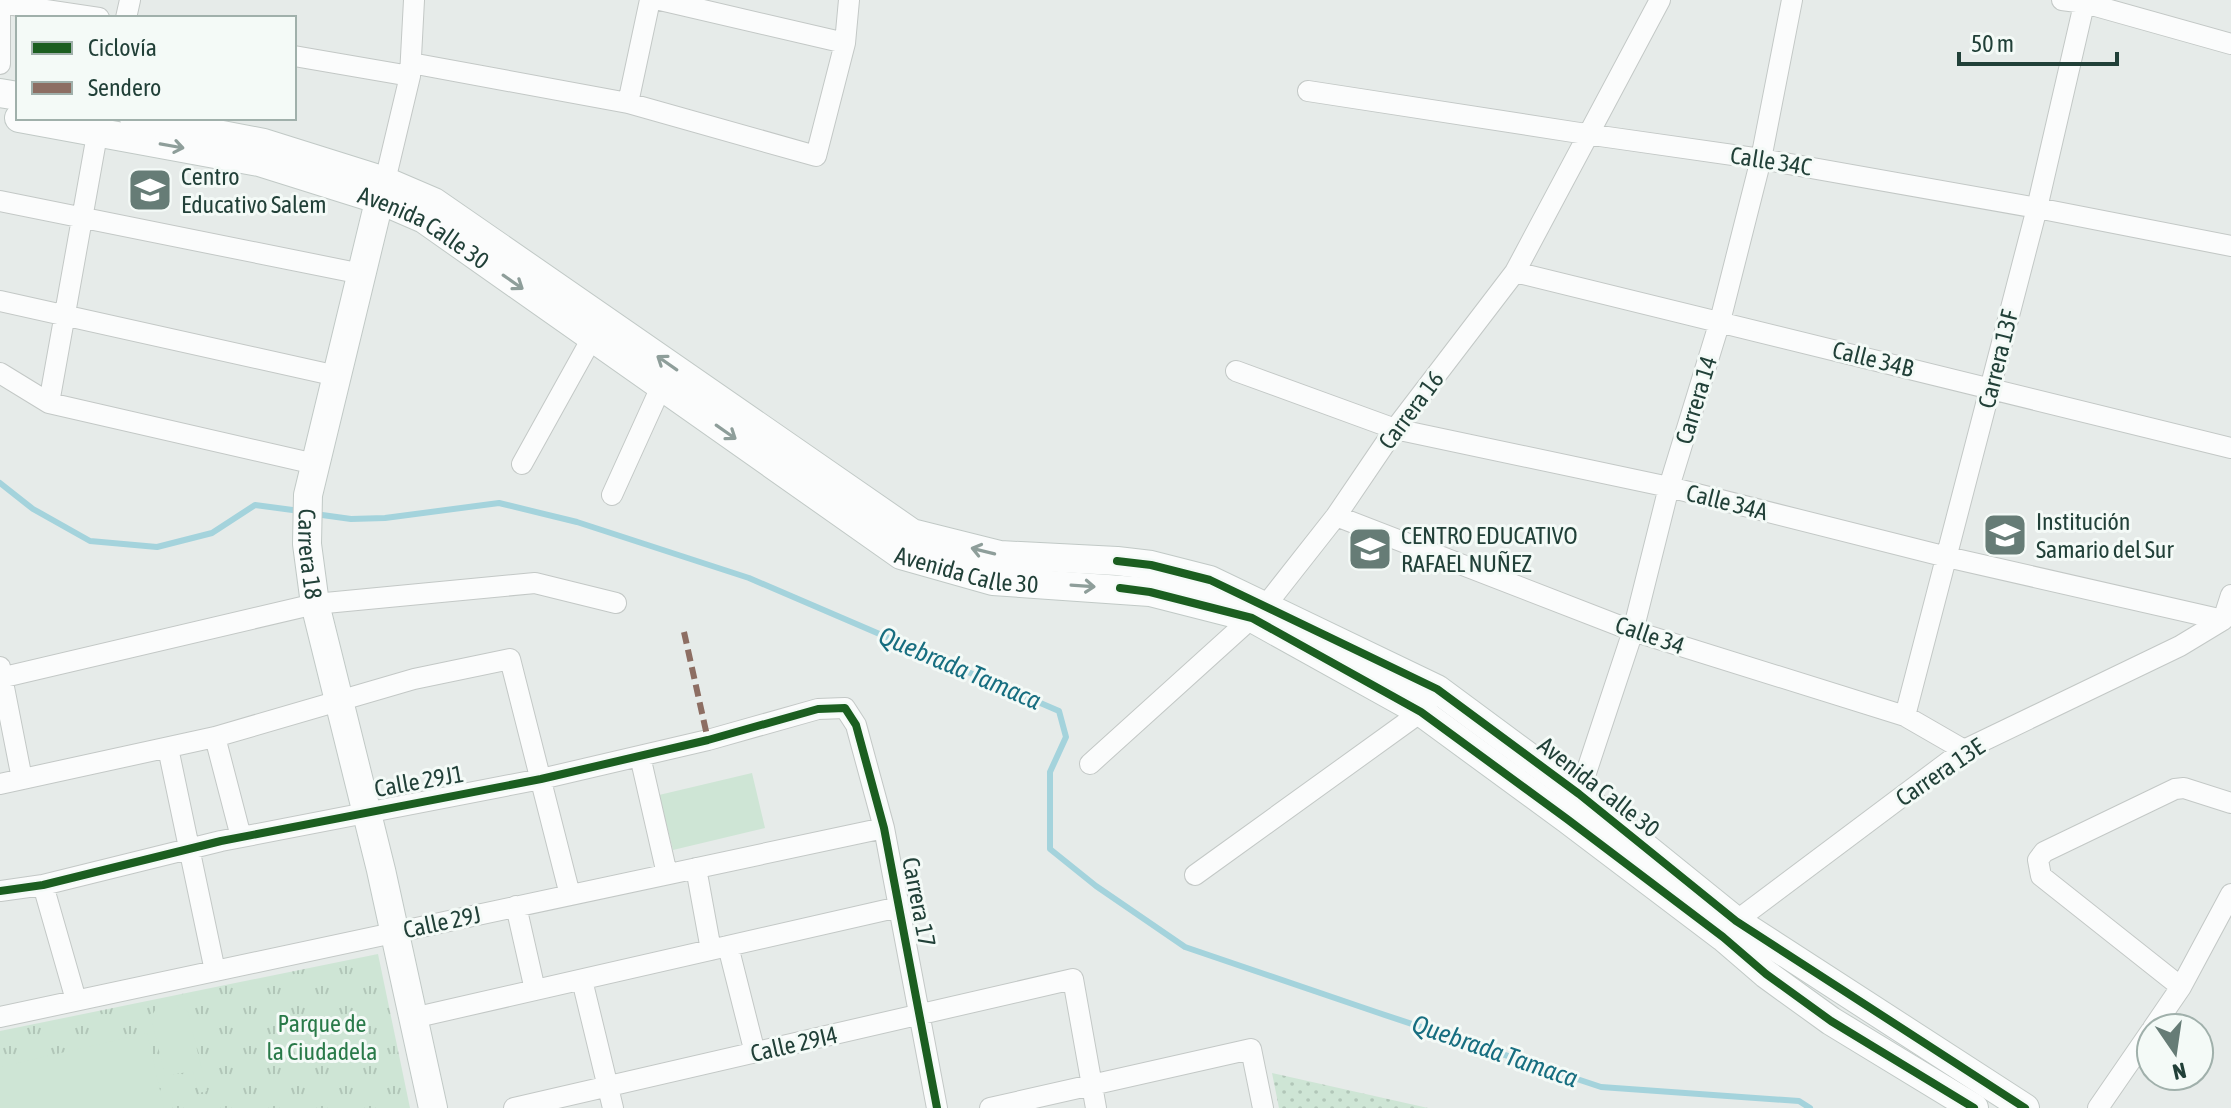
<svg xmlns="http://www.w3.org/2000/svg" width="2231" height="1108" font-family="'Asap Condensed',sans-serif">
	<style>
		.grass { fill: url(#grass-dots) }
		.park { fill: url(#park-tufts) }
		.garden { fill: #cee5d5 }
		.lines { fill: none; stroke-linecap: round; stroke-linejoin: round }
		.stream { stroke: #a4d3dc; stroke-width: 6 }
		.street-casing { stroke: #c3c8c6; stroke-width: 22 }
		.secondary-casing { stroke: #c1c9c6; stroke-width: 30 }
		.street { stroke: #fbfcfc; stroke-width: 20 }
		.secondary { stroke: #fbfcfc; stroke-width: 28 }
		.quiet { stroke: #8d6e63; stroke-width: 6; stroke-dasharray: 12 6; stroke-linecap: butt }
		.cycleway-casing { stroke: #f4faf7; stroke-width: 13 }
		.cycleway { stroke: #1b5e20; stroke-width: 8 }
		.oneway { stroke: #8e9e9a }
		.labels { text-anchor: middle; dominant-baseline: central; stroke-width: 6; stroke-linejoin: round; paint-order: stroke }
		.street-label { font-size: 24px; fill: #214038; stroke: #f4faf7 }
		.poi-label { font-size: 24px; fill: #214038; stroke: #f4faf7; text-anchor: start }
		.park-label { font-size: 24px; fill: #297a49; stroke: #f4faf7 }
		.water-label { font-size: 26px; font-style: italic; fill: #176e80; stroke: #f4faf7 }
	</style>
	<defs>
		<pattern id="grass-dots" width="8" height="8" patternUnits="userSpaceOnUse" patternTransform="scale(2)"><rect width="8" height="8" fill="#cee5d5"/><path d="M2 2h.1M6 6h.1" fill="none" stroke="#b1c6b8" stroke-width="1.8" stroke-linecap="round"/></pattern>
		<pattern id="park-tufts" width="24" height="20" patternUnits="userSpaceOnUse" patternTransform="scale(2)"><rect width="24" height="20" fill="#cee5d5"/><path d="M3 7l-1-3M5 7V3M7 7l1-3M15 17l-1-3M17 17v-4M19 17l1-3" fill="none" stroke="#b1c6b8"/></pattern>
	</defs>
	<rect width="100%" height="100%" fill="#e6ebe9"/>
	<path class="grass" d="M1272,1073L1428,1108H1279Z"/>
	<path class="park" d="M378,954L410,1108H0V1031Z"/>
	<path class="garden" d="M752,773L765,828L673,850L659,795Z
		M165,1003H174L188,1012L207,1091L199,1093L193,1071L165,1076L151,1017L157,1007Z
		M147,1033L164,1108H0V1067Z"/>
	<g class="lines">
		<path class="stream" d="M0,483L33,509L90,541L157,547L212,533L255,505L300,511
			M315,514L351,519L385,518L499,503L577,522L749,578L1059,711L1066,737L1050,772V849L1096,886L1185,947L1376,1012L1601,1087L1799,1101L1810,1108"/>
		<g class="street-casing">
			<path id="street" d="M660,0L845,43
				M2062,0L2085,3L2231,44
				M0,3L99,18
				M0,13V64
				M126,18L130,0
				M294,56L410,76
				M411,63L628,103L816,156L845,43L849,0
				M1308,91L1586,134L1761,159L2037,208L2231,246
				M628,103L650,0
				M385,181L410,76L414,0
				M0,201L362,274
				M1515,272L2231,448
				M0,301L337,376
				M1236,371L1395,429L1669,487L1947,557L2223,620
				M0,373L49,403L315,464
				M49,403L100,118
				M522,464L592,338
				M612,495L661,387
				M1336,516L1633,631L1905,716L1964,750
				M2223,620L2231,595
				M0,667L22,779
				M0,678L315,604L535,583L616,603
				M1905,716L2037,208L2085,0
				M215,737L241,837
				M168,748L215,971
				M640,756L667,874
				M1090,764L1266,605L1336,516L1395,429L1515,272L1660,0
				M0,784L215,737L414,679L510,659L570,895
				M1579,794L1633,631L1669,487L1720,321L1761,159L1792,0
				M696,868L711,950
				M1195,875L1421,712L1428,702
				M43,885L76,1000
				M0,891L43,885L221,841L541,779L708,740L818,709L845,708L856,725L884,828L937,1108
				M516,906L535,990
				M1728,931L1736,921L1964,750L2180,646L2223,620
				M728,946L755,1053
				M582,980L613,1108
				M2181,987L2041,876L2038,860L2044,852L2175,789L2184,788L2231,803
				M0,1017L884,828
				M413,1018L899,907
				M2153,1028L2181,987L2231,894
				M514,1108L1073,979L1096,1108
				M990,1108L1251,1049L1263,1108
				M2098,1108L2151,1031"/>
		</g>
		<g class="secondary-casing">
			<g id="secondary">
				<path d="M0,93L18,96"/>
				<path id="s1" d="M19,118L259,162L380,200L424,219L901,555L993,581L1150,592L1252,618L1421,712L1567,819L1723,937L1766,974L1831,1021L1974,1108"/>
				<path d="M134,118L264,143L385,181L434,202L912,533L1000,555L1117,561L1151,565L1210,580L1437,689L1579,794L1736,921L2025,1108"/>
				<path id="s2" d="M383,185L308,495L307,544L315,604L381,870L433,1108"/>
			</g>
		</g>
		<use href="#street" class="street"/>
		<use href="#secondary" class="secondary"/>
		<path class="quiet" d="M684,632L708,740"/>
		<g class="cycleway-casing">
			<path id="cycleway" d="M1117,561L1151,565L1210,580L1437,689L1579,794L1736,921L2025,1108
				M1120,588L1150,592L1252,618L1421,712L1567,819L1723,937L1766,974L1831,1021L1974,1108
				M0,891L43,885L221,841L541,779L708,740L818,709L845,708L856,725L884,828L937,1108"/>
		</g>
		<use href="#cycleway" class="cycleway"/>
	</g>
	<defs><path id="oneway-shaft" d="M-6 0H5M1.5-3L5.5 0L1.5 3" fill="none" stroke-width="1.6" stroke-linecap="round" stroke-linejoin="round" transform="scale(2)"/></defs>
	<g class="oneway">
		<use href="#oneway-shaft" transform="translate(172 146) rotate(10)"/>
		<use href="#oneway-shaft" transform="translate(513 282) rotate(35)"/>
		<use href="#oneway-shaft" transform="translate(667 363) rotate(-145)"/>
		<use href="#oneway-shaft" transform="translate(726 432) rotate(35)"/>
		<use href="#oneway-shaft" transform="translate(983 551) rotate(-166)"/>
		<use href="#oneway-shaft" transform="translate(1083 586) rotate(4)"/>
	</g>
	<defs>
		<g id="school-square" transform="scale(2.3)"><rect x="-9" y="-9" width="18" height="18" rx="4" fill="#667c76" stroke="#f4faf7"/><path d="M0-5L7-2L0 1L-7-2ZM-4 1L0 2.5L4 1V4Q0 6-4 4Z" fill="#fff"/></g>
	</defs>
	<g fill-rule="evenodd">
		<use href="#school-square" x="150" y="190"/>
		<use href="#school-square" x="2005" y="535"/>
		<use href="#school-square" x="1370" y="549"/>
	</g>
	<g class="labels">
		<g class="street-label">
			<text transform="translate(1771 161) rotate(9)">Calle 34C</text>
			<text stroke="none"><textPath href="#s1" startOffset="422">Avenida Calle 30</textPath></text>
			<text transform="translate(1873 359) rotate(14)">Calle 34B</text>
			<text transform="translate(1998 359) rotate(-76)">Carrera 13F</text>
			<text transform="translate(1696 400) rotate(-73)">Carrera 14</text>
			<text transform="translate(1411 410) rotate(-53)">Carrera 16</text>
			<text transform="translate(1727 502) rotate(14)">Calle 34A</text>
			<text stroke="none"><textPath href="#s2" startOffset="378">Carrera 18</textPath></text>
			<text stroke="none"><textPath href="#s1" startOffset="1070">Avenida Calle 30</textPath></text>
			<text transform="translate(1650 635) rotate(19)">Calle 34</text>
			<text transform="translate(1940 772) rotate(-34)">Carrera 13E</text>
			<text transform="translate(419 781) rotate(-10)">Calle 29J1</text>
			<text transform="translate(1599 787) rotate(38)">Avenida Calle 30</text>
			<text transform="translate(919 902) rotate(79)">Carrera 17</text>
			<text transform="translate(442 922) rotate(-12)">Calle 29J</text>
			<text transform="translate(794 1044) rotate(-13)">Calle 29I4</text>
		</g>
		<g class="poi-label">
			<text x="181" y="176">Centro<tspan x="181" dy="28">Educativo Salem</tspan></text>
			<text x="2036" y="521">Institución<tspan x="2036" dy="28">Samario del Sur</tspan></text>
			<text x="1401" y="535">CENTRO EDUCATIVO<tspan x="1401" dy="28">RAFAEL NUÑEZ</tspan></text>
		</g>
		<g class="park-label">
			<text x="322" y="1023">Parque de<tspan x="322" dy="28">la Ciudadela</tspan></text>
		</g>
		<g class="water-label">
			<text transform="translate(960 668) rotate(23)">Quebrada Tamaca</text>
			<text transform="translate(1495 1051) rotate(19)">Quebrada Tamaca</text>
		</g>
	</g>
	<rect x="16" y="16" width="280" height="104" fill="#f4faf7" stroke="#a0b0ab" stroke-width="2"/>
	<rect x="32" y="42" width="40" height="12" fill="#1b5e20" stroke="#a0b0ab" stroke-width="2"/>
	<text x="88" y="56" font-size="24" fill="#214038">Ciclovía</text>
	<rect x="32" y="82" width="40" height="12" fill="#8d6e63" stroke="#a0b0ab" stroke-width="2"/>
	<text x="88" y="96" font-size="24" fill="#214038">Sendero</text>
	<g transform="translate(2175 1052) rotate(167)"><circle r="38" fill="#f4faf7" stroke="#a0b0ab" stroke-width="2"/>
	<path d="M0-6L14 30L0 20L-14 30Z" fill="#667c76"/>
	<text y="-12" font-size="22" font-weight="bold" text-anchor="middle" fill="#214038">N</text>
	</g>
	<path d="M1959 52v12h158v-12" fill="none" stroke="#214038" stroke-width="4"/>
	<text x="1971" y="52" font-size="24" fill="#214038" stroke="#f4faf7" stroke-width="6" paint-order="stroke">50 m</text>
</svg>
